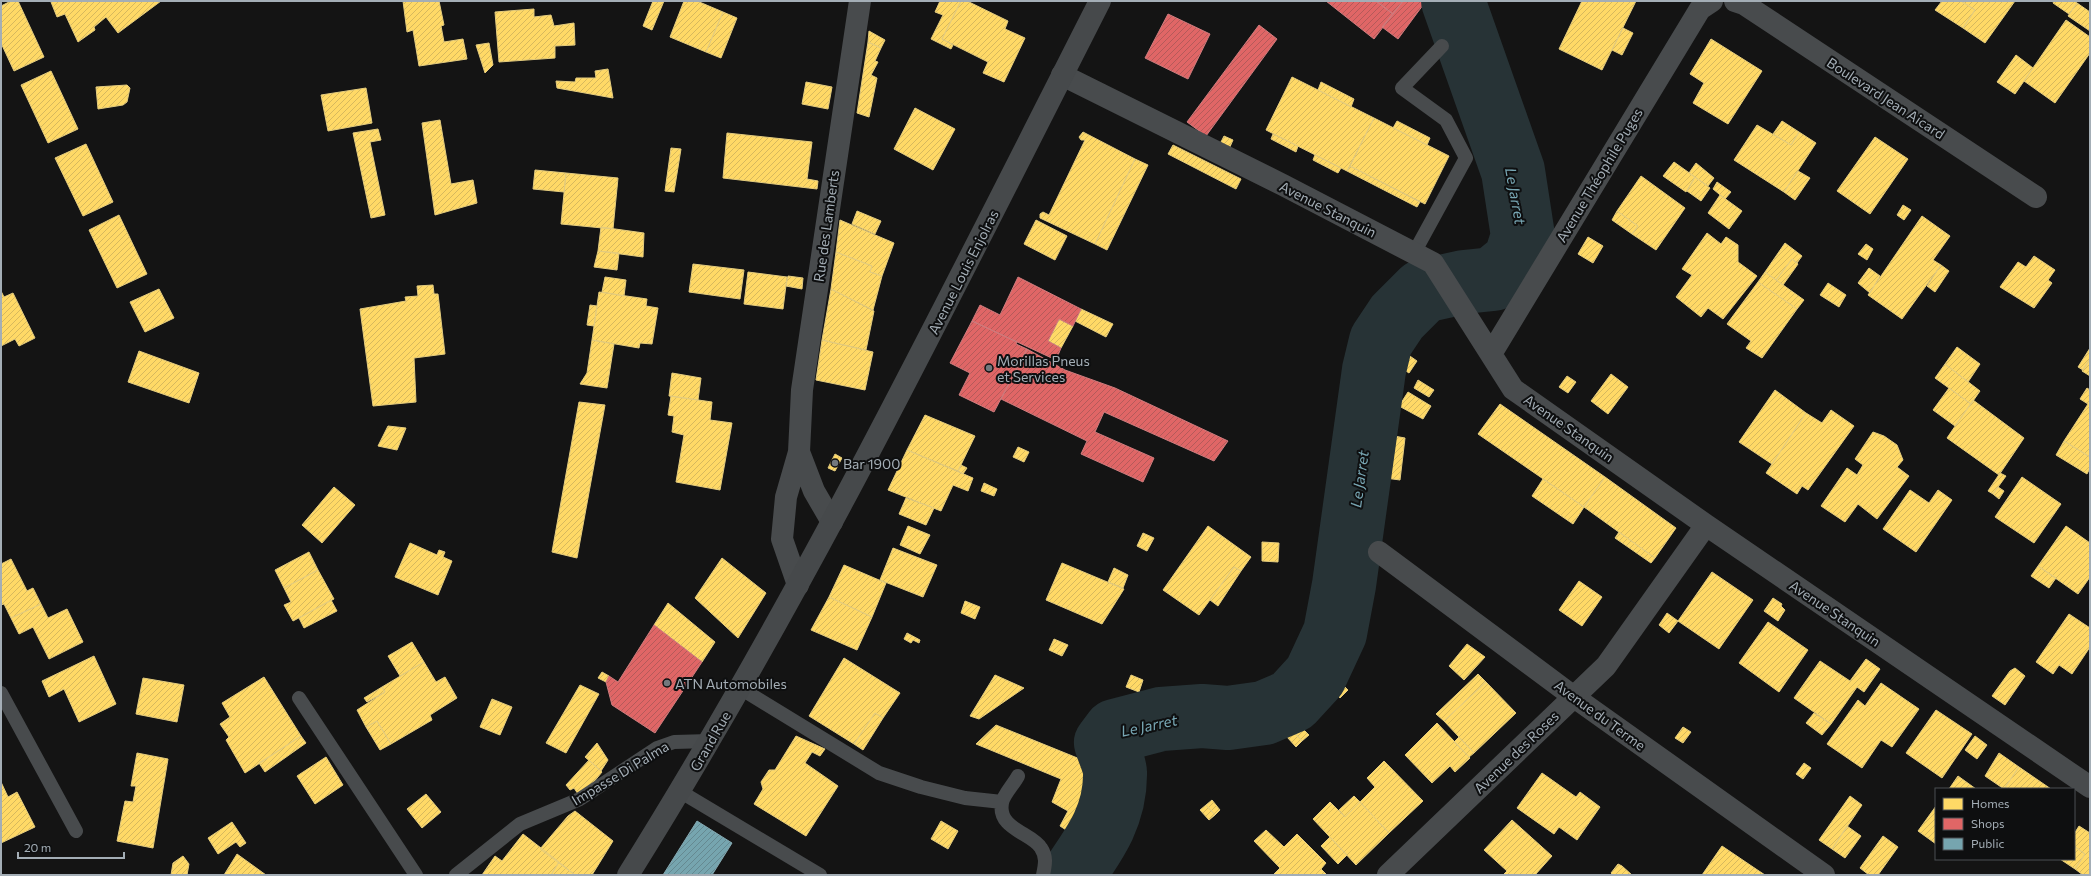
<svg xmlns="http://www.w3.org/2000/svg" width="2091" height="876" font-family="Commissioner,sans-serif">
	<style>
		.homes { fill: url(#homes-hatch); stroke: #e4cc7e }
		.shops { fill: url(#shops-hatch); stroke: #ce7c7e }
		.public { fill: url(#public-hatch); stroke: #84a8b1 }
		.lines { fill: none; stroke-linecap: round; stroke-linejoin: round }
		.river { stroke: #273336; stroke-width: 64 }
		.lane { stroke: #484b4d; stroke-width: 14 }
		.street { stroke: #484b4d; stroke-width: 22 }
		.secondary { stroke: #46494b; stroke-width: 22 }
		.poi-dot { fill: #72787d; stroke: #0e0f10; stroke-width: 1.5 }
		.labels { text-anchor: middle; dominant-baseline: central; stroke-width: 4; stroke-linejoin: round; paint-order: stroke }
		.street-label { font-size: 14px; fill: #a4aeb6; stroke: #0e0f10 }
		.poi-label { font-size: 14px; fill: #a4aeb6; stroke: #0e0f10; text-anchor: start }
		.water-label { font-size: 15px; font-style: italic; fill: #78a7b4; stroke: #0e0f10 }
	</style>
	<defs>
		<pattern id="homes-hatch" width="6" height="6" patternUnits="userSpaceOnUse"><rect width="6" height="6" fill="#ffd966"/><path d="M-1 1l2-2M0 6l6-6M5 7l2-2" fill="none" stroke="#d6b85d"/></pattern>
		<pattern id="shops-hatch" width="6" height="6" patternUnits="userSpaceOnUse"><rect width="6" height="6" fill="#e06666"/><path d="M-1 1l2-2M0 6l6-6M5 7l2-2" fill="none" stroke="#b45a5a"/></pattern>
		<pattern id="public-hatch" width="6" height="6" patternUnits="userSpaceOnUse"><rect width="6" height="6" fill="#76a5af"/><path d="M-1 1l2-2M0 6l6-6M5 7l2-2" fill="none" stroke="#658991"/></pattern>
	</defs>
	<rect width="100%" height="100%" fill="#141414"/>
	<path class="homes" d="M11,1H18L44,57L14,71L1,43V6Z
		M53,1H161L118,33L106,17L94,27L95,30L78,42L65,14L57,17L51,2Z
		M403,1H439L444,25L441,26L444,42L463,39L467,59L419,66L413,30L407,32Z
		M653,1H664L652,30L643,26Z
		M684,1H697L723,12L706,52L670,37Z
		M940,1H961L942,39L953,45L951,49L931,39L943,15L935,12Z
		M961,1H967L1008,21L1005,29L1025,38L1004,82L983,73L988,62L942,39Z
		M1582,1H1636L1602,70L1559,49Z
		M1942,1H1961L1975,10L1963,28L1935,10Z
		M1961,1H2015L1985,43L1963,28L1975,10Z
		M2054,1H2074L2077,3L2069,14L2053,3Z
		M2077,3L2090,12V31L2068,16Z
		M534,9V17L551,15L554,26L574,23L575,45L555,46V58L499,62L495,12Z
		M723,12L737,18L721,58L706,52Z
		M2066,20L2090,37V53L2055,103L2024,81Z
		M1623,28L1633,33L1622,55L1612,50Z
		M869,31L885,40L881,48L868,42Z
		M1711,39L1762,71L1728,124L1693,103L1704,83L1690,74Z
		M868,42L881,48L875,61L878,62L871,75L877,78L869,117L857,113Z
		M489,43L493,65L485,73L476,45Z
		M2016,55L2033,68L2015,94L1997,82Z
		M608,69L613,98L557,88L556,81L575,82L576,78H596L595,71Z
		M51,71L78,129L48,143L21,85Z
		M1292,77L1374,118L1347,171L1266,130Z
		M806,82L832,87L828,109L802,104Z
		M1321,82L1354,99L1351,107L1318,90Z
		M127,85L130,88L127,102L123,105L98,109L96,87Z
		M366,88L372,123L328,131L321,95Z
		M915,108L955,129L933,170L894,149Z
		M1374,118L1449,156L1425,204L1350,166Z
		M440,120L451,184L473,180L477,203L435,215L422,123Z
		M1397,121L1430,138L1427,145L1393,128Z
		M1782,121L1799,132L1791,145L1773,134Z
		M1757,125L1791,145L1799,132L1816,143L1784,192L1734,160Z
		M378,129L381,140L370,142L385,215L371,218L353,133Z
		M1083,132L1135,159L1095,244L1040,218V214L1043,212L1049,215L1085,140H1081L1079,137Z
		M727,133L812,142L807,179L818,181L817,189L723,178Z
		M1273,134L1298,146L1296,152L1271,139Z
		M1224,136L1233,140L1229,149L1220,144Z
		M1875,137L1908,159L1870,214L1837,191Z
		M86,144L113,202L83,216L55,158Z
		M1173,145L1241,179L1236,189L1168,154Z
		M671,148L681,149L674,192L665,191Z
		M1315,155L1341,168L1338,173L1313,160Z
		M1135,159L1148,165L1107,250L1095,244Z
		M1674,162L1695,177L1686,192L1663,176Z
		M1696,163L1714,178L1708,186L1689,173Z
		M1350,166L1420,202L1417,207L1347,171Z
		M535,170L566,173L564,192L533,189Z
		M1798,171L1810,178L1795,200L1784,192Z
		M566,173L618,178L613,229L561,224Z
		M1641,176L1685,208L1656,250L1632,234L1638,226L1617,211Z
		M1695,177L1710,188L1701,201L1687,191Z
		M1717,182L1731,192L1725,199L1713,189Z
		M1720,195L1742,211L1729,229L1708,213Z
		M1903,205L1911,210L1904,220L1897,215Z
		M857,211L881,221L875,234L852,224Z
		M1617,211L1638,226L1632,234L1612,220Z
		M119,215L147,274L117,288L89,230Z
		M1922,216L1950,236L1933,260L1941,265L1902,319L1868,295Z
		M840,220L894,243L882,276L870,272L872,266L836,252Z
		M1036,220L1067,236L1055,260L1024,244Z
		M601,227L644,233L643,257L598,251Z
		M1707,233L1721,244L1726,237L1738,245V262L1757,276L1723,319L1708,308L1701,317L1676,297L1692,275L1682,269Z
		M1588,237L1603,246L1593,263L1578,254Z
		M1785,243L1802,256L1797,263L1792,259L1776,280L1765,272Z
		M1866,244L1873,249L1867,260L1858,254Z
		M598,251L619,253L617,270L594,267Z
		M836,252L872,266L870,272L882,276L873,310L831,289Z
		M2034,256L2055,270L2048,280L2052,283L2034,308L2000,287L2018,262L2026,267Z
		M1792,259L1798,264L1783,285L1776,280Z
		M693,264L744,270L740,299L689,292Z
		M1941,265L1949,271L1935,292L1927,286Z
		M1869,268L1880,276L1870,293L1858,283Z
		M748,272L787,277L783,309L744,304Z
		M1765,272L1804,300L1797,309L1758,282Z
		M788,276L803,278L802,289L786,286Z
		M605,277L626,280L624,296L602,292Z
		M1758,282L1797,309L1762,358L1746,348L1751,341L1727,324Z
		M1828,283L1846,295L1839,307L1820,295Z
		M433,285L434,294H438L445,354L414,358L416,402L373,406L360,309L406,301L405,297L418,296L417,286Z
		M159,289L174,318L145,332L130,302Z
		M831,289L874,311L866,350L822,340Z
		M1,291L4,297L13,293L35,338L19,346L15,339L1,346Z
		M599,292L647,299L646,306L658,308L652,344L640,343L639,348L592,340Z
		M590,305L597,306L594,326L587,325Z
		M1081,309L1113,324L1106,337L1075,321Z
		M1059,319L1073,326L1061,348L1048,341Z
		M592,340L614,344L607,388L580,384L587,373Z
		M822,340L873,352L865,390L816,380Z
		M1394,345L1417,361L1409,373L1386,358Z
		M1957,347L1980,364L1968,382L1945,364Z
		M2090,348V359L2083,370L2078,367Z
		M139,351L199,373L189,403L128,382Z
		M2090,359V376L2082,371Z
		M1945,364L1980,391L1971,404L1935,378Z
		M672,373L701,378L698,400L669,396Z
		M1611,374L1628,387L1608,414L1591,401Z
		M1567,376L1576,382L1568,393L1559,387Z
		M1418,380L1434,390L1429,397L1414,388Z
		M1949,388L1971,404L1955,426L1933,410Z
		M2087,388L2090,390V457L2064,441L2088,404L2080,399Z
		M1775,390L1806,413L1772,464L1739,442Z
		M1408,392L1431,406L1423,419L1399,406Z
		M671,396L712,402L710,420L732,423L720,490L676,482L684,435L672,432L674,416L668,415Z
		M1973,400L2024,438L1999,475L1947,438Z
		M579,402L605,405L577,558L552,552Z
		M1500,404L1605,477L1584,507L1478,434Z
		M1831,410L1854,426L1808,490L1802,486L1797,494L1766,473L1806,413L1822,423Z
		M925,415L975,436L958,471L907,450Z
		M388,426L406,428L397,450L378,446Z
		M1873,432L1884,436L1897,445L1903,460L1897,467L1909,476L1877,519L1858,504L1845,522L1821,506L1847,468L1857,475L1863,465L1855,459Z
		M1383,434L1405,438L1400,480L1378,477Z
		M2064,441L2090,457V468L2087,474L2056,455Z
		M1018,447L1029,452L1024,462L1013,457Z
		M907,450L973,478L968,491L953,485L941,511L888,490Z
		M835,454L842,458L835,471L828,468Z
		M961,465L967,468L963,474L958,471Z
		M2000,473L2006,476L1993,494L1988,491Z
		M1605,477L1676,528L1655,558L1584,507Z
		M2022,477L2061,504L2034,543L1995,517Z
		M1543,479L1584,507L1573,524L1532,496Z
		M984,483L997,489L994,496L981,491Z
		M334,487L355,505L322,543L302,525Z
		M1998,487L2004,491L1999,499L1993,494Z
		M1910,490L1929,503L1938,490L1952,500L1916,552L1883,529Z
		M906,498L934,508L926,525L899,514Z
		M908,526L930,535L920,554L900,545Z
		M1208,526L1251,557L1241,571L1234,567L1199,615L1163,590Z
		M2066,526L2090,543V577L2078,594L2038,566Z
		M1619,532L1655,558L1651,563L1615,538Z
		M1143,533L1154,538L1147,551L1137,546Z
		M1262,542L1279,543L1278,562L1262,561Z
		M410,543L437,555L439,550L445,552L443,557L452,561L438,595L395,577Z
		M893,548L937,565L923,597L880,580Z
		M309,552L318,570L284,588L275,570Z
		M722,558L766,593L738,638L695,598Z
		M11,559L27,591L33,588L41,604L11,618L4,604L1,605V564Z
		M1062,563L1124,589L1102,624L1046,600Z
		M844,565L886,583L872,617L829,597Z
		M2038,566L2056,578L2049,588L2031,576Z
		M1234,567L1241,571L1218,606L1210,600Z
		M1114,568L1128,575L1123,588L1108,582Z
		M318,570L334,599L293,621L284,605L291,602L284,588Z
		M1712,572L1753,600L1719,649L1678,621Z
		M1579,581L1602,597L1582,626L1559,610Z
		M829,597L872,617L857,650L811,630Z
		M1773,598L1782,604L1781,606L1785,610L1778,621L1764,611Z
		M331,600L337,611L304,628L299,618Z
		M965,601L980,607L975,619L961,613Z
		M668,603L715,642L702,662L654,625Z
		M41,604L48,618L67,609L83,642L49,659L33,627L19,634L11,618Z
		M1667,613L1678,621L1669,633L1659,625Z
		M2069,614L2090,628V647L2072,674L2059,665L2053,674L2036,662Z
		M1768,622L1808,650L1779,692L1739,663Z
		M907,633L920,640L919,643L913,640L911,643L904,639Z
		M1054,639L1068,645L1062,656L1049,650Z
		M412,642L424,662L400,676L388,656Z
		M1467,644L1485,657L1464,680L1449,666Z
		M94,656L116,704L79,722L64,689L49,697L42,681Z
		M844,658L900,693L883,718L875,713L854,744L809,716Z
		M1866,659L1880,669L1864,692L1857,687L1831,724L1794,698L1820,661L1850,681Z
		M424,662L436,682L445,677L457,698L430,715L432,720L391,744L377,721L366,727L357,710L385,692L382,687Z
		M2015,668L2025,676L2005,705L1992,696L2010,671Z
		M602,672L609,676L606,682L598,678Z
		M1478,674L1486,682L1444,721L1436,714Z
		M995,675L1024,688L979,719L970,716Z
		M1131,675L1143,680L1139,692L1126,687Z
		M264,677L301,736L245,773L226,740L229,737L220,724L230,717L222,703Z
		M143,678L184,685L177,722L136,714Z
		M1340,682L1348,690L1340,698L1333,690Z
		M1486,682L1516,713L1474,753L1444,721Z
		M1881,683L1919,709L1892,747L1881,740L1862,768L1827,744L1858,700L1865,706Z
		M580,685L599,694L566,753L546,743Z
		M382,687L385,692L367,702L364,698Z
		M492,699L512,707L500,735L480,727Z
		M1936,710L1972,734L1942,778L1906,753Z
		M875,713L883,718L863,750L854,744Z
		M1814,713L1831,724L1822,735L1806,723Z
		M377,721L391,744L380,750L366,727Z
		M1437,723L1470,758L1455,772L1450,766L1432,783L1405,755Z
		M996,725L1107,770L1101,815L1083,841L1060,826L1068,811L1052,802L1061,779L976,744Z
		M1300,726L1309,735L1302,741L1293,731Z
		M1683,727L1691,732L1683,743L1675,738Z
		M1293,731L1302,741L1296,747L1287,737Z
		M301,736L306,743L265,772L259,763Z
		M796,736L825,749L820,756L812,752L805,763L838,786L806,836L754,804L763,789L761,782L769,770H775Z
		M1975,736L1987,745L1977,759L1965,750Z
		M1459,737L1474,753L1469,757L1454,742Z
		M597,743L608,760L601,771L585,757Z
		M137,753L168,759L153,848L117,841L125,801L133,802L136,786H131Z
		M1999,753L2019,767L2004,789L1985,776Z
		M326,757L343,785L315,804L297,776Z
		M589,760L602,772L593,783L578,794L574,788L570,790L566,785Z
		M1384,761L1423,801L1389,833L1360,802L1375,787L1367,778Z
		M1804,763L1811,768L1803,779L1796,774Z
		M2019,767L2051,789H2004Z
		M1542,773L1576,797L1580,792L1600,807L1577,840L1559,827L1554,834L1517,808Z
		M1958,776L1976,789H1949Z
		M1,782L8,797L17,792L35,827L1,843Z
		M426,794L441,812L422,828L407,809Z
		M1354,796L1360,802L1345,817L1339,810Z
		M1850,796L1862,805L1832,849L1819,840Z
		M1212,800L1220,810L1215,815L1206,805Z
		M1330,802L1345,817L1360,802L1389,833L1356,865L1313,819Z
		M1206,805L1215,815L1209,820L1200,810Z
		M1936,806V844L1918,831Z
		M575,811L613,841L592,875H575L540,849L568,816Z
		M1512,820L1552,856L1535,875H1503L1507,871L1484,850Z
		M941,821L958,831L948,849L931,839Z
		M232,822L246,843L240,847L236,842L218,854L208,838Z
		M1847,826L1861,836L1845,858L1832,849Z
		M2079,826L2090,833V875H2083L2075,869L2085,854L2074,846V834Z
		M1266,830L1284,847L1297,834L1326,863L1321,869L1327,875H1273L1280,868L1254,841Z
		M523,834L559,862L551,875H482L495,856L502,861Z
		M1883,836L1898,847L1878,875H1869L1860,868Z
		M1330,837L1347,855L1338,864L1321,846Z
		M1722,846L1756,869L1765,875H1702Z
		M2074,846L2085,854L2075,869L2060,859H2074Z
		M237,854L266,875H224Z
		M183,856L189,864L187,875H171L173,863Z
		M559,862L575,875H551Z
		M1618,864L1622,866L1632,875H1613L1611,873Z"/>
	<path class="shops" d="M1326,1H1376L1393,14L1374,39Z
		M1376,1H1403L1393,14Z
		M1403,1H1426L1398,39L1382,27Z
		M1168,14L1210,34L1188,79L1145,58Z
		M1259,25L1277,39L1206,136L1187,122Z
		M1018,277L1081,309L1073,326L1059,319L1048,341L1061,348L1056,360L972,321L980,305L1000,315Z
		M972,321L1017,342L1016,344L1027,349L994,412L959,395L970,373L950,363Z
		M1027,349L1065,370L1115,388L1228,441L1214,461L1104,412L1095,432L1154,458L1143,482L1081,454L1087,441L1001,399Z
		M654,625L702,662L655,733L612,705L606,682L609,676L618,682Z"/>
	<path class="public" d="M697,821L732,843L712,875H663Z"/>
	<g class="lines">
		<path class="river" d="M1073,875C1096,842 1116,814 1115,772C1115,765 1108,750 1106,743L1115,731L1161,719L1202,716L1228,718L1264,713L1292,701L1315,676L1335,633L1344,585L1374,370L1381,341L1397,317L1423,291L1464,282L1493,279L1515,261L1523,236L1513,171L1453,1"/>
		<path class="lane" d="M1414,253L1466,158L1446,120L1402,88L1442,46
			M740,688L879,773L921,787L965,798L1002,802
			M1,693L76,831
			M299,698L416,875
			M1018,776C1014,784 1003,795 1002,803C997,829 1032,833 1041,848C1047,857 1045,865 1043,875
			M681,792L820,875
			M456,875L520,824L580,799L657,748L674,742L710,741"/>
		<path class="street" d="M1735,1L1744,4L2036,197
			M1062,75L1283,185L1433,263L1513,389L1706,525L2090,787
			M1491,354L1700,9L1712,1
			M799,452L814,491L832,522
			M1379,552L1574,697L1824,875
			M798,585L782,539L786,497L799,452L802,390L860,1
			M1388,875L1606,666L1706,525"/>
		<path class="secondary" d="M628,875C804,594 950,296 1100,1"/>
	</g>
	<g class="poi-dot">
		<circle cx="989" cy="368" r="4"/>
		<circle cx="835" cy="463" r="4"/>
		<circle cx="667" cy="683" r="4"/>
	</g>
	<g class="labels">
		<g class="street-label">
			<text transform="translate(1886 98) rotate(33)">Boulevard Jean Aicard</text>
			<text transform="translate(1599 175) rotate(-59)">Avenue Théophile Puges</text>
			<text transform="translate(1328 209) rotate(27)">Avenue Stanquin</text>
			<text transform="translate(826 226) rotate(-82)">Rue des Lamberts</text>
			<text transform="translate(963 272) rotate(-63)">Avenue Louis Enjolras</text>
			<text transform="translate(1569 428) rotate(35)">Avenue Stanquin</text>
			<text transform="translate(1835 613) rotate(34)">Avenue Stanquin</text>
			<text transform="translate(1600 715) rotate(36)">Avenue du Terme</text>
			<text transform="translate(710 741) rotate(-60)">Grand Rue</text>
			<text transform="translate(1516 752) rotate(-44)">Avenue des Roses</text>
			<text transform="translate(620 773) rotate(-31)">Impasse Di Palma</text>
		</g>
		<g class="poi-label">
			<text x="997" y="360">Morillas Pneus<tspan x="997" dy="16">et Services</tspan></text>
			<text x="843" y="463">Bar 1900</text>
			<text x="675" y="683">ATN Automobiles</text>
		</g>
		<g class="water-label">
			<text transform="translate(1516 196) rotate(80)">Le Jarret</text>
			<text transform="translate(1359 479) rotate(-82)">Le Jarret</text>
			<text transform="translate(1149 725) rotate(-12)">Le Jarret</text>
		</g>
	</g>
	<rect width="2091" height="876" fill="none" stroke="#a4aeb6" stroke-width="4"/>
	<rect x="1935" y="788" width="140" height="72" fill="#0e0f10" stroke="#4a4f52"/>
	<rect x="1943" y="798" width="20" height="12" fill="#ffd966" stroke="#4a4f52"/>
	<text x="1971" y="808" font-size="12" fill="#a4aeb6">Homes</text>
	<rect x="1943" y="818" width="20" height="12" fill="#e06666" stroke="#4a4f52"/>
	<text x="1971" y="828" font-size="12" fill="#a4aeb6">Shops</text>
	<rect x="1943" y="838" width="20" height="12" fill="#76a5af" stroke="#4a4f52"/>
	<text x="1971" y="848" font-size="12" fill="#a4aeb6">Public</text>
	<path d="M18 852v6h106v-6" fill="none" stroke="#a4aeb6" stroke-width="2"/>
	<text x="24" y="852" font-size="12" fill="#a4aeb6" stroke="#0e0f10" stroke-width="3" paint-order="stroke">20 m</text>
</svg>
